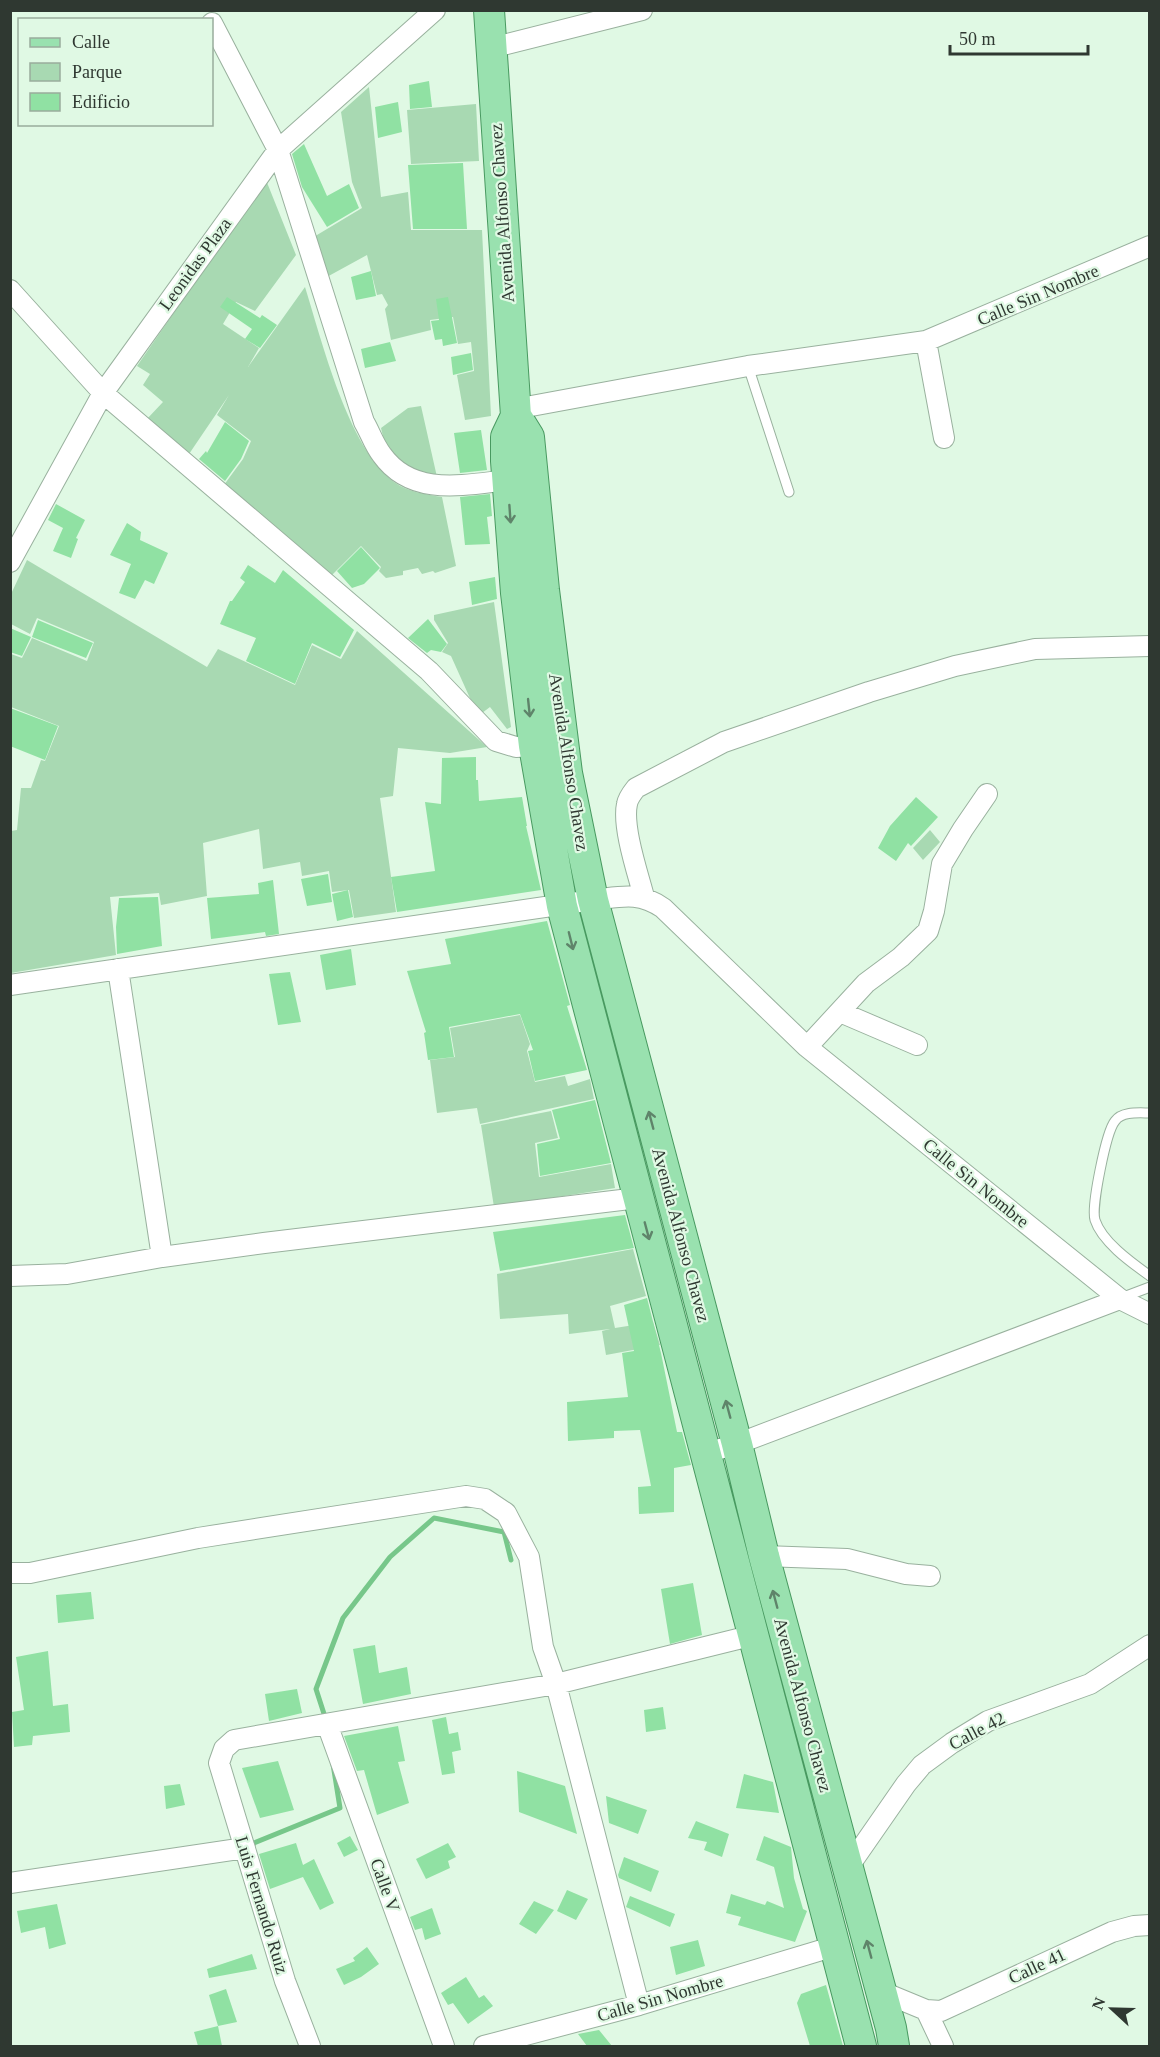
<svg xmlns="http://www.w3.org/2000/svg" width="1160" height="2057" font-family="Georgia,serif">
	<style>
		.green { fill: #a8d9b2 }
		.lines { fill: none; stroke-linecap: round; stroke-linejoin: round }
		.stream { stroke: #77c78a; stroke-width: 5 }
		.building { fill: #90e1a3 }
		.service-casing { stroke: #99b19e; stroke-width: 11 }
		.minor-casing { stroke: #99b19e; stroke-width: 22 }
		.primary-casing { stroke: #489960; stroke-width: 32 }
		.service { stroke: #fff; stroke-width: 9 }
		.minor { stroke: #fff; stroke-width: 20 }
		.primary { stroke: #99e1af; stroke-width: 30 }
		.oneway { stroke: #5f846a }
		.labels { text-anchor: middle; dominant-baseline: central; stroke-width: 4.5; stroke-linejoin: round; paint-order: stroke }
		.street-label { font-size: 18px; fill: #2f3831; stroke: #e0f9e4 }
	</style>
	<rect width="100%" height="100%" fill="#e0f9e4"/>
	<path class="green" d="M369,87L381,197L408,192L411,230H482L491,416L465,420L457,375L474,371L471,342L458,344L453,317L430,320L431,330L391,340L385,309L388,305L382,294L377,295L367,255L325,278L312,238L362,208L352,182L341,112Z
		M476,104L479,161L411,164L407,110Z
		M266,180L296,255L255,311L236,302L223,324L259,348L248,367L305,287C322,341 348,448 394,482C408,492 424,494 442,497L456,566L435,573L433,571L422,574L418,568L403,571V575L386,578L379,571L381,567L361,546L327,580L221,489L243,459L251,441L217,415L229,395L187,457L146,420L163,402L143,385L150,374L137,366Z
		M421,406L437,477L390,465L381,428L408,408Z
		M27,560L207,667L218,649L295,685L312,645L341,659L357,631L487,747L450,753L398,748L393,796L380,798L396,912L354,918L349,890L332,892L329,871L302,876L300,862L263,869L259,829L203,843L207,896L161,905L159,893L110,897L116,955L11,973V831L17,830L21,788H31L41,760L45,761L59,726L11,707V654L22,658L32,638L87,661L94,642L37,618L30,634L11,624V594Z
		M494,602L511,727L507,729L490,707L478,716L451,656L442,652L448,643L434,620V615Z
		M930,830L940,842L923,860L913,848Z
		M520,1015L530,1044L527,1051L535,1082L565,1076L568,1086L590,1079L594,1099L480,1124L477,1108L437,1113L430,1060L455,1057L450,1028Z
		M551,1111L558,1138L535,1143L539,1177L611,1164L615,1188L494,1207L481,1125Z
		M633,1249L646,1296L610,1306L615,1328L653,1322L660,1345L606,1355L602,1331L610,1329L569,1334L568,1314L500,1319L497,1274Z"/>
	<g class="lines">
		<path class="stream" d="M326,1720L316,1689L343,1618L390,1557L434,1518L504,1532L511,1560
			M250,1849L254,1843L340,1808L333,1764"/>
	</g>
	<path class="building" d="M429,81L432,107L410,109L409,85Z
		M398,102L402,132L378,138L375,107Z
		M304,144L327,196L349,184L359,208L327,227L302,187L292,154Z
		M463,163L467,229H413L408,165Z
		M371,271L376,296L356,300L351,277Z
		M227,297L260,318L262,315L277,325L260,348L245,339L252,329L220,307Z
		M448,297L457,343L443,346L442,339L435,340L431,321L439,320L436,299Z
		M390,342L396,361L365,368L361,349Z
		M471,353L473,370L453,375L451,357Z
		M225,422L249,441L241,459L225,481L199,459L206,451L207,453Z
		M481,430L487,470L460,473L454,433Z
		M490,494L492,516L487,517L490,544L465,545L460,497Z
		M56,504L85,520L76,538L78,539L71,558L53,551L63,528L48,520Z
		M127,523L141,532L140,540L168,553L154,584L145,580L135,599L119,593L131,564L110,555Z
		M361,547L380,568L364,584L352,588L337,571Z
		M248,565L275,583L283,570L354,630L340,657L312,643L295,684L246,661L256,638L220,624L230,601H232L245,582L240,578Z
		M495,577L497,599L472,605L469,582Z
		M428,619L447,644L441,652L431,650L427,653L408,638Z
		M38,620L93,643L86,658L32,637Z
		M10,628L31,637L22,656L10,652Z
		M10,708L58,726L45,760L10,746Z
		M476,757V780H478L479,801L522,797L527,826H526L541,890L397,912L391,877L435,871L425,802L441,804L442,758Z
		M916,797L938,817L911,846L908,843L896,861L878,848L890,826Z
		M328,874L332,902L307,906L301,879Z
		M273,880L279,934L266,936L265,932L211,939L207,898L259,894L258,883Z
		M348,890L353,917L337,921L332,894Z
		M158,897L162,946L117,954L116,927L119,898Z
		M547,921L570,1005L567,1006L587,1070L535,1081L528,1051L533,1050L520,1014L449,1027L454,1057L428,1060L424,1033L426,1032L407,971L451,964L445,939Z
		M351,949L356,985L326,990L320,955Z
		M290,972L301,1022L278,1025L269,974Z
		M595,1100L611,1163L540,1176L537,1144L560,1139L552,1110Z
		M625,1215L634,1248L500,1271L493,1232Z
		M647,1298L661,1353L677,1432H682L691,1465L674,1468V1512L639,1514L638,1487L651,1486L640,1430L614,1431V1438L568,1441L567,1402L628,1397L622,1353L634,1351L624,1305Z
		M693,1583L702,1635L670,1644L661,1589Z
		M91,1592L94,1619L58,1623L56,1595Z
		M375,1645L379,1673L407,1667L411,1694L363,1704L353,1649Z
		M48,1651L53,1706L68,1704L70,1732L33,1736L32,1745L14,1747L12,1712L24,1710L16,1657Z
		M297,1689L302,1713L269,1721L265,1694Z
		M663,1707L666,1729L646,1732L644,1710Z
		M446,1717L449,1734L458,1732L461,1750L452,1752L455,1773L442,1775L432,1720Z
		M398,1726L405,1761L398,1762L409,1803L377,1815L364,1770L357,1771L344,1736Z
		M278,1761L294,1810L260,1818L242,1768Z
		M517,1771L565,1786L577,1834L519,1812Z
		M744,1774L773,1782L779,1813L736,1808Z
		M180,1784L185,1805L166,1809L164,1786Z
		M606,1796L647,1810L638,1834L609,1823Z
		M696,1821L729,1834L722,1857L704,1850L707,1842L688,1838Z
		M350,1836L358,1850L344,1857L337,1843Z
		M764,1836L791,1847L794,1878L803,1909L807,1911L795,1942L738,1925L741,1917L726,1913L731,1894L765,1905L767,1901L784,1908L774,1867L756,1860Z
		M296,1843L303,1865L314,1859L334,1903L320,1910L303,1877L270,1889L259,1854Z
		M448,1843L456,1857L448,1861L450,1868L426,1879L416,1859Z
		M624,1857L659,1871L651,1892L619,1878L618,1875Z
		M567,1890L588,1899L576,1920L557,1911Z
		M630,1896L675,1914L670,1927L626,1907Z
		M534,1901L554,1910L536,1934L519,1924Z
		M57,1904L66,1944L49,1949L45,1927L21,1933L17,1911Z
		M432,1908L441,1934L425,1940L422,1928L415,1930L410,1917Z
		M698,1940L705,1966L676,1975L670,1947Z
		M367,1947L379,1964L361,1977L344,1985L336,1969L355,1961L353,1958Z
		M252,1954L257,1969L209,1978L207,1969Z
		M466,1977L479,1998L484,1995L493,2006L468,2024L453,2003L448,2005L441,1993Z
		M826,1985L843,2046H810L797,2003L801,1994Z
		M226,1989L237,2022L218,2026L209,1995Z
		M218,2026L222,2046H198L194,2032Z
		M599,2030L612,2046H587L578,2034Z"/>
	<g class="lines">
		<g class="service-casing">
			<path id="service" d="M748,366L789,492
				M1150,1113C1139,1113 1122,1111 1115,1121C1106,1132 1091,1207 1095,1220C1102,1242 1132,1263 1150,1276
				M1121,1298L1150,1287"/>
		</g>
		<g class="minor-casing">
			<path id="minor" d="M212,23L278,150L364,422C370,432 374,445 382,455C412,497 463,485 508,480
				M491,48L642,10
				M10,290L103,393L429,671L496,741L516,747L534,746
				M926,341L944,438
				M515,409L748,366L926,341L1150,246
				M10,562L103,393L278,150L435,10
				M644,897C638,874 622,827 627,804C628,798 632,793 636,788L724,742L869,692L955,666L1035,649L1150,646
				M118,969L162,1257
				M10,985L593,900C621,897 638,891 663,908L807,1047L1120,1299L1150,1314
				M840,1012L917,1045
				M807,1047L866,983L901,957L928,931L934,911L942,864L963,829L987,794
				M10,1276L67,1274L162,1257L264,1243L638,1198
				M706,1453L737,1444L1120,1299
				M764,1556L847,1559L906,1574L930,1576
				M10,1573H30L198,1538L466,1496L485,1499L506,1513L529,1557L543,1647L556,1684L639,2005
				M327,1724L444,2046
				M847,1869L906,1784L922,1765L952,1743L988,1721L1090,1684L1150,1645
				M10,1883L245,1848
				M880,1991L926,2010L941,2011L1112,1932L1134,1926L1150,1925
				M926,2010L943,2046
				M310,2046L285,1981L219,1763L224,1749L234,1740L556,1684L754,1635
				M484,2046L639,2005L835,1946"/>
		</g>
		<g class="primary-casing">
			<path id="primary" d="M489,10L516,416L529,437L544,590L567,773L593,900L737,1444L764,1556L891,2028L894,2046
				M516,416L506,437V461L516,593L534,746L562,906L861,2046"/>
		</g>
		<use href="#service" class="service"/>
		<use href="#minor" class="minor"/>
		<use href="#primary" class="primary"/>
	</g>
	<defs><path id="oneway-shaft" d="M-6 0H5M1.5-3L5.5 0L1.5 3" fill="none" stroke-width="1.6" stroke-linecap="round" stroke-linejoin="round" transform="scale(1.5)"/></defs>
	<g class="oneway">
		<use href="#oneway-shaft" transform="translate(510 514) rotate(86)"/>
		<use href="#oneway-shaft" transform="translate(529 708) rotate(84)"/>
		<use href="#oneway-shaft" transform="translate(571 941) rotate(76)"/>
		<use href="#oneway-shaft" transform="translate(651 1120) rotate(-105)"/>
		<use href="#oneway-shaft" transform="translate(647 1231) rotate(75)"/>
		<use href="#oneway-shaft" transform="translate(728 1409) rotate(-105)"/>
		<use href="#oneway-shaft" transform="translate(775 1599) rotate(-105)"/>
		<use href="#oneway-shaft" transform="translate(869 1949) rotate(-105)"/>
	</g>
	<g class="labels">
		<g class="street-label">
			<text transform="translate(502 213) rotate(-94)">Avenida Alfonso Chavez</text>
			<text transform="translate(195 264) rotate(-54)">Leonidas Plaza</text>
			<text transform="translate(1038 295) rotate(-23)">Calle Sin Nombre</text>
			<text transform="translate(569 762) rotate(81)">Avenida Alfonso Chavez</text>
			<text transform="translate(976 1183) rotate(39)">Calle Sin Nombre</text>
			<text transform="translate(681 1235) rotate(75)">Avenida Alfonso Chavez</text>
			<text transform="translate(803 1705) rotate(75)">Avenida Alfonso Chavez</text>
			<text transform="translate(977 1731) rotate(-28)">Calle 42</text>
			<text transform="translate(385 1885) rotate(70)">Calle V</text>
			<text transform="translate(262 1905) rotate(73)">Luis Fernando Ruiz</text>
			<text transform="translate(1037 1966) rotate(-25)">Calle 41</text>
			<text transform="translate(660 1998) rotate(-16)">Calle Sin Nombre</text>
		</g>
	</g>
	<rect width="1160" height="2057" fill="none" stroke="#2f3831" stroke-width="24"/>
	<rect x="18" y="18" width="195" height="108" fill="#e0f9e4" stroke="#99ac9c" stroke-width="1.5"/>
	<rect x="30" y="38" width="30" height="9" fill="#99e1af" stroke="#99ac9c" stroke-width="1.5"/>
	<text x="72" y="48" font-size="18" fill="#2f3831">Calle</text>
	<rect x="30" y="63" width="30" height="18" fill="#a8d9b2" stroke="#99ac9c" stroke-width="1.5"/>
	<text x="72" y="78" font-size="18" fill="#2f3831">Parque</text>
	<rect x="30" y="93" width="30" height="18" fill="#90e1a3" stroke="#99ac9c" stroke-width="1.5"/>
	<text x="72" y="108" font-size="18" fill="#2f3831">Edificio</text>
	<g transform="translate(1112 2009) rotate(292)" stroke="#e0f9e4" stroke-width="4.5" paint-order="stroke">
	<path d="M0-4.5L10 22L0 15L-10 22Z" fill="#2f3831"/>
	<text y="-9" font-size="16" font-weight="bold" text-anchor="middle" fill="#2f3831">N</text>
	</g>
	<path d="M950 45v9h138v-9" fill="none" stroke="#2f3831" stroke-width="3"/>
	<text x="959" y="45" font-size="18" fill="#2f3831" stroke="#e0f9e4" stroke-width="4.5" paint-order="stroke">50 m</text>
</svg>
